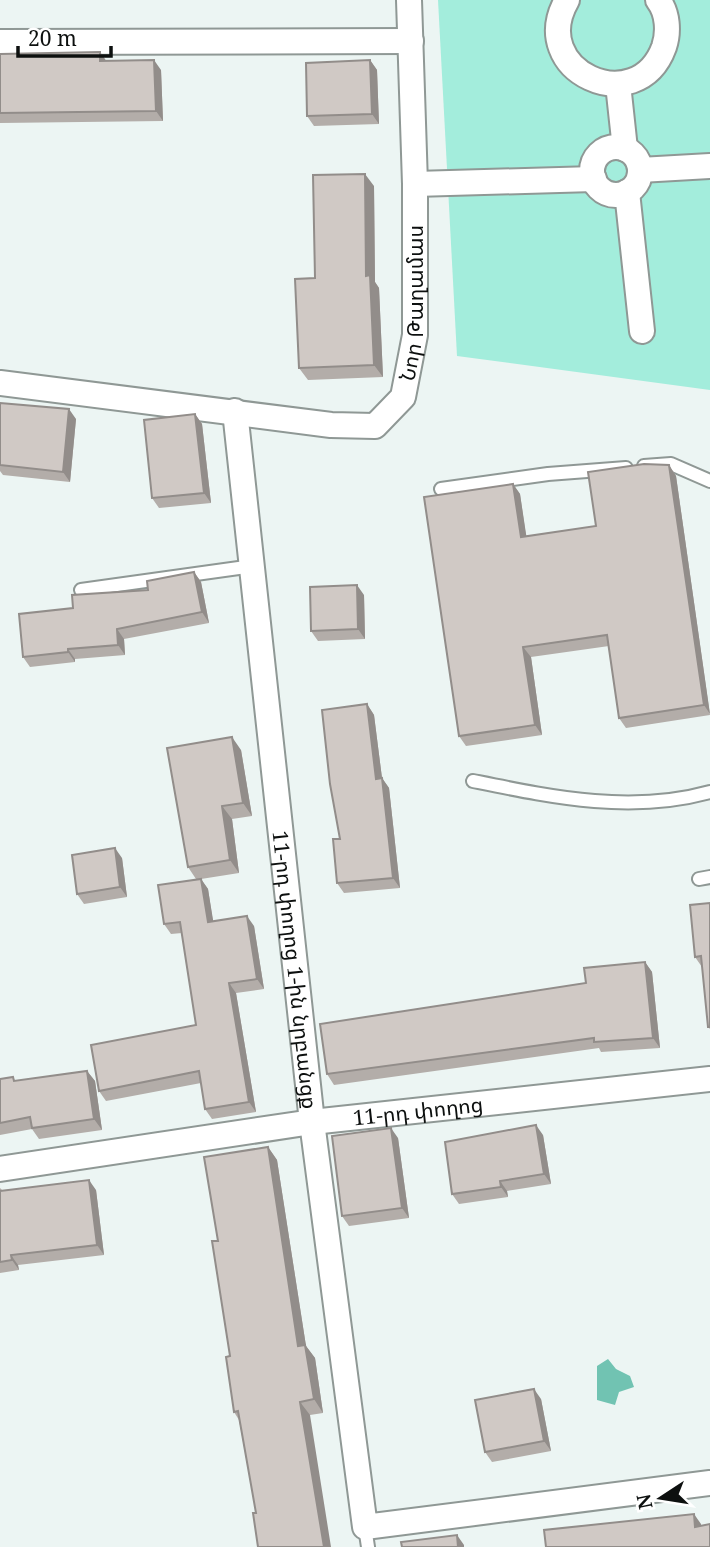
<svg xmlns="http://www.w3.org/2000/svg" width="710" height="1547" font-family="'Noto Serif','Noto Sans Armenian',serif">
	<style>
		.green { fill: #a3eddc }
		.water { fill: #71c3b2 }
		.lines { fill: none; stroke-linecap: round; stroke-linejoin: round }
		.lane-casing { stroke: #8f9895; stroke-width: 16 }
		.street-casing { stroke: #8f9895; stroke-width: 28 }
		.lane { stroke: #fff; stroke-width: 12 }
		.street { stroke: #fff; stroke-width: 24 }
		.wall { fill: #b3ada9 }
		.shaded-wall { fill: #928d8a }
		.building { fill: #d0c9c5; stroke: #928d8a; stroke-width: 2 }
		.labels { text-anchor: middle; dominant-baseline: central; stroke-width: 6; stroke-linejoin: round; paint-order: stroke }
		.street-label { font-size: 21px; fill: #0d100f; stroke: #fff }
	</style>
	<rect width="100%" height="100%" fill="#ecf5f3"/>
	<path class="green" d="M438,0H710V390L457,356Z"/>
	<path class="water" d="M608,1359L616,1369L630,1376L634,1387L619,1392L615,1405L597,1400V1366Z"/>
	<g class="lines">
		<g class="lane-casing">
			<path id="lane" d="M644,466L671,464L710,481
				M441,489L548,474L626,468
				M81,590L253,566
				M473,781C552,797 631,814 710,792
				M699,879L710,877
				M365,1527L368,1547"/>
		</g>
		<g class="street-casing">
			<g id="street">
				<path d="M567,0C526,71 637,121 664,47C669,32 668,13 658,0"/>
				<path d="M0,42L411,41"/>
				<path d="M618,84L625,149"/>
				<circle cx="616" cy="171" r="24"/>
				<path d="M640,170L710,166"/>
				<path d="M415,184L594,179"/>
				<path d="M627,192L642,331"/>
				<path id="s1" d="M0,383L331,425L375,426L403,397L415,335V184L409,0"/>
				<path id="s2" d="M235,411L312,1122L365,1527L710,1483"/>
				<path id="s3" d="M0,1169L312,1122L710,1079"/>
			</g>
		</g>
		<use href="#lane" class="lane"/>
		<use href="#street" class="street"/>
	</g>
	<path class="wall" d="M100,52L106,61L161,70L163,121L0,123V54Z
		M370,60L377,70L379,124L314,126L307,116Z
		M374,186L375,282L379,288L383,377L308,380L299,368L315,278Z
		M0,403L76,419L70,482L3,475L0,471Z
		M195,414L202,424L211,503L159,508L152,498Z
		M669,465L676,476L710,715L626,728L619,718L609,646L531,657L542,735L466,746L459,736L513,484L520,494L526,536L596,526Z
		M194,572L201,582L209,623L124,639L125,655L75,659V662L30,667L23,657L73,608L148,590Z
		M364,595L365,639L318,641L311,631Z
		M367,704L374,715L382,778L389,788L400,888L344,893L337,883L340,839Z
		M241,750L252,816L232,819L239,873L201,879L208,889L213,922L254,926L264,989L236,993L256,1112L212,1119L205,1109L201,1083L106,1101L99,1091L196,1025L182,933L171,934L164,924L196,879L188,867Z
		M122,858L127,897L84,904L77,894Z
		M710,903V1029L708,1027L702,967L695,957Z
		M645,962L652,972L660,1048L601,1052L599,1048L334,1085L327,1074Z
		M87,1071L95,1081L102,1130L39,1139L32,1129L0,1135V1079L16,1081Z
		M543,1135L551,1184L507,1191L508,1197L459,1204L452,1194Z
		M398,1138L409,1218L349,1226L342,1216Z
		M268,1147L277,1160L306,1346L315,1358L323,1413L310,1415L256,1513L239,1420L234,1412L230,1356L218,1241Z
		M0,1188L2,1190H96L104,1255L18,1265L19,1270L0,1273Z
		M541,1399L551,1451L492,1462L485,1452Z"/>
	<path class="shaded-wall" d="M100,52L107,62L100,61Z
		M154,60L161,70L163,121L156,111Z
		M370,60L377,70L379,124L372,114Z
		M365,174L374,186L375,282L379,288L383,377L374,365L366,276Z
		M69,409L76,419L70,482L63,472Z
		M195,414L202,424L211,503L204,493Z
		M669,465L676,476L710,714L704,705Z
		M513,484L520,494L528,547L521,537Z
		M194,572L201,582L209,623L202,612Z
		M357,585L364,595L365,639L358,629Z
		M117,629L124,639L125,655L118,645Z
		M523,647L531,657L542,735L535,725Z
		M68,649L75,659V662L68,652Z
		M367,704L374,715L382,778L389,788L400,888L393,878L376,779Z
		M232,737L241,750L252,816L243,803Z
		M222,806L232,819L239,873L230,860Z
		M115,848L122,858L127,897L120,887Z
		M201,879L208,889L215,932L208,922Z
		M247,916L254,926L264,989L257,979Z
		M645,962L652,972L660,1048L653,1038Z
		M229,983L236,993L256,1112L249,1102Z
		M87,1071L95,1081L102,1130L94,1119Z
		M536,1125L543,1135L551,1184L544,1174Z
		M391,1128L398,1138L409,1218L402,1208Z
		M268,1147L277,1160L306,1346L315,1358L323,1413L314,1399L298,1346Z
		M89,1180L96,1190L104,1255L97,1245Z
		M500,1181L507,1191L508,1197L501,1187Z
		M11,1255L18,1265L19,1270L12,1260Z
		M534,1389L541,1399L551,1451L544,1441Z
		M300,1402L310,1415L331,1547H324Z
		M694,1514L701,1524L702,1537L695,1527Z
		M457,1535L464,1545V1547H458Z"/>
	<path class="building" d="M100,52V61L154,60L156,111L0,113V54Z
		M370,60L372,114L307,116L306,63Z
		M365,174L366,276L370,275L374,365L299,368L295,279L315,278L313,175Z
		M0,403L69,409L63,472L0,465Z
		M195,414L204,493L152,498L144,420Z
		M644,464L669,465L704,705L619,718L607,635L523,647L535,725L459,736L424,497L513,484L521,537L596,526L588,472Z
		M194,572L202,612L117,629L118,645L68,649V652L23,657L19,614L73,608L72,595L148,590L147,581Z
		M357,585L358,629L311,631L310,587Z
		M367,704L376,779L382,778L393,878L337,883L333,839H340L330,784L322,710Z
		M232,737L243,803L222,806L230,860L188,867L167,748Z
		M115,848L120,887L77,894L72,855Z
		M201,879L208,922L247,916L257,979L229,983L249,1102L205,1109L199,1071L99,1091L91,1045L196,1025L180,922L164,924L158,885Z
		M710,903V1027H708L701,956L695,957L690,905Z
		M645,962L653,1038L594,1042V1038L327,1074L320,1024L586,983L584,968Z
		M87,1071L94,1119L32,1128L30,1117L0,1123V1079L13,1077L14,1081Z
		M536,1125L544,1174L500,1181L501,1187L452,1194L445,1142Z
		M391,1128L402,1208L342,1216L332,1136Z
		M268,1147L298,1346L305,1345L314,1399L300,1402L324,1547H258L253,1513H256L238,1411L234,1412L226,1357L230,1356L212,1241H218L204,1157Z
		M89,1180L97,1245L11,1255L12,1260L0,1262V1191Z
		M534,1389L544,1441L485,1452L475,1400Z
		M694,1514L695,1527L710,1524V1547H546L544,1530Z
		M457,1535L458,1547H402L401,1542Z"/>
	<g class="labels">
		<g class="street-label">
			<text stroke="none"><textPath href="#s1" startOffset="513">Նոր Թաղամաս</textPath></text>
			<text stroke="none"><textPath href="#s2" startOffset="562">11-րդ փողոց 1-ին նրբանցք</textPath></text>
			<text stroke="none"><textPath href="#s3" startOffset="422">11-րդ փողոց</textPath></text>
		</g>
	</g>
	<g transform="translate(661 1498) rotate(258)" stroke="#ffffff" stroke-width="5" paint-order="stroke">
	<path d="M0-5L12 26L0 18L-12 26Z" fill="#0d100f"/>
	<text y="-10" font-size="19" font-weight="bold" text-anchor="middle" fill="#0d100f">N</text>
	</g>
	<path d="M18 46v10h93v-10" fill="none" stroke="#0d100f" stroke-width="3.5"/>
	<text x="28" y="46" font-size="21" fill="#0d100f" stroke="#ffffff" stroke-width="5" paint-order="stroke">20 m</text>
</svg>
